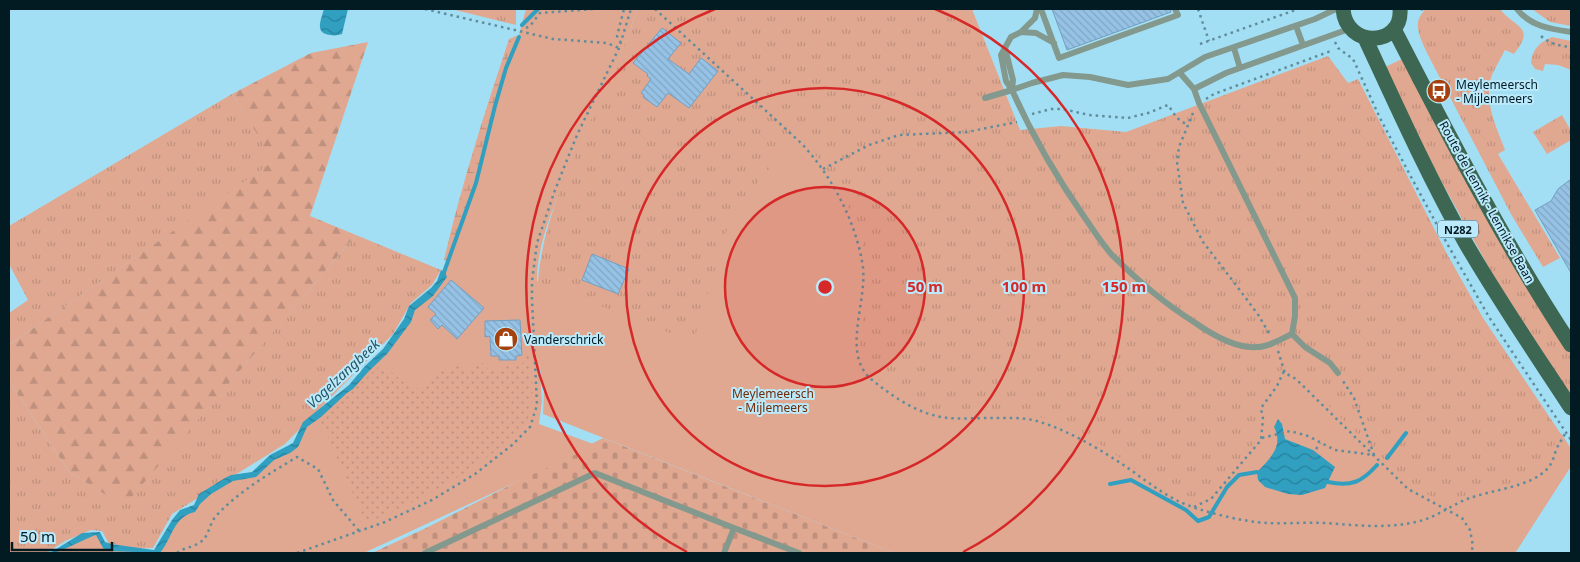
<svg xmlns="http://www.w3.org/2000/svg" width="1580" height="562" font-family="'Noto Sans',sans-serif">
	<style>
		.grass { fill: url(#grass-tufts) }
		.forest { fill: url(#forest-firs) }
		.wetland { fill: url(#wetland-marsh) }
		.cemetery { fill: url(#cemetery-stones) }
		.park { fill: #e1a891 }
		.garden { fill: url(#garden-dots) }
		.water { fill: url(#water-waves) }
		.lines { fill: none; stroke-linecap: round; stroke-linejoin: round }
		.stream { stroke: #309fc0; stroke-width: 4 }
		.building { fill: url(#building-back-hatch); stroke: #749fc0 }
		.path { stroke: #608d9c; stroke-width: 2.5; stroke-dasharray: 2.5 4; stroke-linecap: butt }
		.lane { stroke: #83998d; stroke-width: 6 }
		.primary { stroke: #3d6753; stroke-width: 15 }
		.ring { fill: none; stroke: #d62828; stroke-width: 2.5 }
		.labels { text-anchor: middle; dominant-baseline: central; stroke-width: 4; stroke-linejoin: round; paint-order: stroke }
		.shield { fill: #baeafb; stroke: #395863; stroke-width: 1 }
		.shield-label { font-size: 11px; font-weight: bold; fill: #021a22 }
		.poi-label { font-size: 12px; fill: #021a22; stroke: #baeafb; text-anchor: start }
		.street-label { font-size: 12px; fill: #021a22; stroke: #baeafb }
		.park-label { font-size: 12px; fill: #712a06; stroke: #baeafb }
		.water-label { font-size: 14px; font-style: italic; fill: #285564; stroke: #baeafb }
		.centre { fill: #d62828; stroke: #baeafb; stroke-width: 2.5 }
		.ring-label { font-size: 15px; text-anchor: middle; font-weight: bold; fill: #d62828; stroke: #baeafb; stroke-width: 4; stroke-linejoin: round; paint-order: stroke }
	</style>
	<defs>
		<pattern id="grass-tufts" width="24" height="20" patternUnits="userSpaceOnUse" patternTransform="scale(1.25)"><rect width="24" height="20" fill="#e1a891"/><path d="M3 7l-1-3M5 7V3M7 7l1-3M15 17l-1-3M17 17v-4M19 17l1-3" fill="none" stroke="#bf907d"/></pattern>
		<pattern id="forest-firs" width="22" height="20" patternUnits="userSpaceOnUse" patternTransform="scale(1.25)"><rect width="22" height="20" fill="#e1a891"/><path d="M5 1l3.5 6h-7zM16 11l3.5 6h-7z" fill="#bf907d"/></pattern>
		<pattern id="wetland-marsh" width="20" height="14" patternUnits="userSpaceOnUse" patternTransform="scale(1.25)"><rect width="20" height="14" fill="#e1a891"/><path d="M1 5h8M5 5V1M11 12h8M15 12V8" fill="none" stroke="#bf907d"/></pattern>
		<pattern id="cemetery-stones" width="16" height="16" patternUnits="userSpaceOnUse" patternTransform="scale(1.25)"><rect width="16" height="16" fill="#e1a891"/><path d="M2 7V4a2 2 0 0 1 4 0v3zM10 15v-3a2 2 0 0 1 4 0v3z" fill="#bf907d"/></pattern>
		<pattern id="garden-dots" width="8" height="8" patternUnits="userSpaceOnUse" patternTransform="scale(1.25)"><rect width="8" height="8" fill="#e1a891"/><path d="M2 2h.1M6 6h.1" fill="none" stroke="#bf907d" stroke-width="1.8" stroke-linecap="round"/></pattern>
		<pattern id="water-waves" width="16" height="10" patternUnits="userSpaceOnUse" patternTransform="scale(1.25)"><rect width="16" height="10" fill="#309fc0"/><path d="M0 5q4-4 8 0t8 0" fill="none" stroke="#27819c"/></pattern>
		<pattern id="building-back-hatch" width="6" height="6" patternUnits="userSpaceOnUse" patternTransform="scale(1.25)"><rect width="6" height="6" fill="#96c2e5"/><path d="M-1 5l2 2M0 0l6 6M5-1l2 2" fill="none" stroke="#80a6c4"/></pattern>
	</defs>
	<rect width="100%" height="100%" fill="#a3dff4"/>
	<path class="grass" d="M446,9H516V25L455,10Z
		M637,9H972L1020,130L1061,126L1126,132L1328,56L1348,83L1358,79L1446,252L1483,318L1571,449V466L1515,553H894L537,300C538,194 607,107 637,9Z
		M1426,9H1478L1479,10L1500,9C1516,29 1536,26 1514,54L1505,50C1501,58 1496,66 1492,75C1483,100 1496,126 1505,150L1498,154L1560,258L1543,267L1512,216L1427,53C1420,37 1411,22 1426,9Z
		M1532,9H1571V26L1550,22Z
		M1552,37L1571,41V70L1558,65L1545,64L1543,71L1535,69L1531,63C1532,49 1540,42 1552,37Z
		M1404,58L1555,331L1571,355V396L1493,275L1440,179L1383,68Z
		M232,94L275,161L9,345V313L28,300L9,264V226Z
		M1562,115L1571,131V140L1547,154L1533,132Z
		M356,235L441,270L432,285L411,303L393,334L285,444L172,514L153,548L125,549L114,544H109L102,531L91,530L65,541L46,553H9V380L69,472L124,505Z"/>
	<path class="forest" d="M368,42L310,216L356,235L124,506L69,472L9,380V345L274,161L232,94L311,53Z"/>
	<path class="wetland" d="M516,36L521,37L452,262L444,260C461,185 485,112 509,39Z"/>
	<path class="cemetery" d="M603,438L894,553H372L426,528Z"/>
	<path class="park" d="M526,9H637C618,71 585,128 561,189C549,217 537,250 537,281L693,342L732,213L797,135C830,165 868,232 868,278C867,302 853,347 865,367C871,376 882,382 891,388C902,396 912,404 923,408C959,422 999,409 1036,416C1094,428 1142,481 1195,504L1209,497L1258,439L1260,419L1258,407L1263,398L1274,384L1282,369L1287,366L1289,370L1298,376L1411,486L1448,505L1465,496L1508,484L1532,474L1544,467L1550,458L1553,447L1561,433L1571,449V466L1515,553H894L543,414L544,391L539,362L542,401L539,424L596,445L364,553H154L172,522L192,511L213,485L221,479L229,476L245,478L293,447L300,432L318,417L386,350L411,309L442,280L447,261L481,162L503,71L515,49Z
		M96,533L107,547L148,553H53L60,549Z"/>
	<path class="garden" d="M530,355C532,381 537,405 523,428C478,470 424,500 366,523L320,419L382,364L409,387L413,390L417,388L421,392L444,368L449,373L460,363L470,372L474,368V363H486V367L490,371L498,370L501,364L523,363V356Z"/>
	<path class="water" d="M324,9H348L342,34C338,35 335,36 330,35C314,33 321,20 324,9Z
		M441,270L445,272L447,277L433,296L415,310L411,322L387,354L369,371L353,389L347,393L321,417L307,427L298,447L290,453L274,460L256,477L233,481L211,494L200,504L195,512C173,517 173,537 160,553L109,551L103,548L96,535C83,539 61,553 50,553L82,533L100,532L105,542L111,544L154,550L172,520L180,510L194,505L199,494L225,478L231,475L252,472L270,455L293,443L303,422L349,385L365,366L383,349L404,319L409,306L431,288L437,281Z
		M1278,419L1282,424L1285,439L1313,450L1335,467L1325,488L1302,495L1288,494L1265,487L1258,480L1257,472C1270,459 1284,446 1274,427Z"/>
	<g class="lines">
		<path class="stream" d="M522,25L538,9
			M443,275L476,183L495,106L506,68L519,37
			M1387,458L1406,433
			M1328,482C1351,487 1362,482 1377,465
			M1110,484L1131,480L1186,510L1198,521L1209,517L1227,487L1239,475L1257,472"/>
	</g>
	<path class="building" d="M1052,9H1170L1171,12L1067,50Z
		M662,28L681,43L668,59L689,74L701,58L718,71L689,108L668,93L657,107L643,97L644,95L641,93L651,79L647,76L648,74L633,63Z
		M1571,179V273L1535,210L1551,201L1558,189Z
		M592,254L629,269L618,294L582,280Z
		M451,280L484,308L457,339L442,325L438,329L430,320L436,314L428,307Z
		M520,320L522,355L516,356V360H499V356H491L490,336L485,337V321Z"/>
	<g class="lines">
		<path class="path" d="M425,9L553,39L607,43L619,48
			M655,9L801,143C831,175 854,218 862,261C870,297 840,352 871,379C893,397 919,415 948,418C963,419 979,418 994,418C1009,418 1025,417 1040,422C1069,431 1096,447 1122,464C1140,476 1158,491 1178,501C1198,511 1244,522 1267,523C1286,524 1305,522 1324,523C1355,525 1385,529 1416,522C1435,518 1450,506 1467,499C1490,490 1532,487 1548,468C1553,462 1554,456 1556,450C1559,443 1563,438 1566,432
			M1198,9L1209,41
			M1421,10L1423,9
			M526,28L530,26L540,13L593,9
			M1541,36C1550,44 1560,46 1571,47
			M1335,42L1338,48L1353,59L1380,118L1410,175L1449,247L1489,317L1571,440
			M621,43L617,36L624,9
			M1200,44L1298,9
			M1206,99L1214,94L1331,51
			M1193,113L1179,147L1177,162L1183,203L1203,242L1239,289L1259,316L1270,335
			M1032,114L1051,109H1063L1089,115L1128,118L1148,113L1168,105L1177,118L1187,125
			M823,169L869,145L899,135L967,132L1017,122
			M1278,351L1285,373L1296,379L1408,489L1462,518L1470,530L1473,546L1471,553
			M1262,438L1290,431L1308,436L1335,450L1374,455L1354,398L1343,381
			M1309,460L1320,443
			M1194,507L1211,499L1261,440L1263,419L1261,408L1277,386L1284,371
			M177,553C184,547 197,547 204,539C209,533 210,523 216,516C239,491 269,474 297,457L318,469L333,500L359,531
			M297,553L385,522L432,500L475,474L512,445L530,427L537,405L532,300V281L537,243L555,190L577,135L619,48L631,9"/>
		<path class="lane" d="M1041,9L1059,58L1178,15L1175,9
			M1517,9C1530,26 1550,29 1571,32
			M1296,26L1303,45
			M1021,32L1036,33L1054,43
			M1005,48L1013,80L1012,90
			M1234,48L1240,68
			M1180,73L1194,89L1199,103L1295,298V316L1292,334C1281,339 1269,347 1257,347C1235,349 1211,334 1194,322C1165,304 1137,280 1112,255C1102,244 1094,231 1085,218C1057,178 1032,135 1012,90L1032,83L1063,75L1090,77L1128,85L1168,79L1205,57L1315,19L1336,9
			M1194,89L1226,73L1349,29
			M1012,90L1006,81L1001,55L1011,37L1021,32L1035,18L1037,9
			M985,98L1012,90
			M1292,334L1305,347L1330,363L1338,373
			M734,528L799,553
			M425,553L595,473L734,528L724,553"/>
		<path class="primary" d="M1343,9C1346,49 1403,47 1400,9
			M1394,29C1449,136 1505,245 1571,345
			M1365,38C1397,107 1428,176 1465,242C1498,299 1535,353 1571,408"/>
	</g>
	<circle cx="825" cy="287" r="100" fill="#d62828" fill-opacity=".12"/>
	<g class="ring">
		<circle cx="825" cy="287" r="100"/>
		<circle cx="825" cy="287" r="199"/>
		<path d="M687 552A299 299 0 0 1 715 9M935 9A299 299 0 0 1 963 552"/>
	</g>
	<defs>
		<g id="bus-disc" transform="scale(1.25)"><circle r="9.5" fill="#a5410f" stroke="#baeafb"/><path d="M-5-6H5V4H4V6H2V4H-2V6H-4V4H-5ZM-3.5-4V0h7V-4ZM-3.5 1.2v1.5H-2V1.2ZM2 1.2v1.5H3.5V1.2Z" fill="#fff"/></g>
		<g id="shop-disc" transform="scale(1.25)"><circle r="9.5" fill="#a5410f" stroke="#baeafb"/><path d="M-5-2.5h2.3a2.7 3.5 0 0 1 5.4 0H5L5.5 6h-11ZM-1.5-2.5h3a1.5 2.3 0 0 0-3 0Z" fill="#fff"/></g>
	</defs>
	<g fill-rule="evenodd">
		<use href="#bus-disc" x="1439" y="91"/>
		<use href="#shop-disc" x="506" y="339"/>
	</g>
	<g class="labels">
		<rect class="shield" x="1438" y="220.5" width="40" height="17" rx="4"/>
		<g class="shield-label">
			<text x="1458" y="229">N282</text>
		</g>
		<g class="poi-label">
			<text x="1456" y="84">Meylemeersch<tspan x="1456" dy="14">- Mijlenmeers</tspan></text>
			<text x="524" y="339">Vanderschrick</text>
		</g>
		<g class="street-label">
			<text transform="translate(1487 202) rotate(61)">Route de Lennik - Lennikse Baan</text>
		</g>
		<g class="park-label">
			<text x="773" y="393">Meylemeersch<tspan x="773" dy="14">- Mijlemeers</tspan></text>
		</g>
		<g class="water-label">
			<text transform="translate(343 373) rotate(-43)">Vogelzangbeek</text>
		</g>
	</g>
	<circle cx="825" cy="287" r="8" class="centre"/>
	<g class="ring-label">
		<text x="925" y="292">50 m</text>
		<text x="1024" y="292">100 m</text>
		<text x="1124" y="292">150 m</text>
	</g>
	<rect width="1580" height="562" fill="none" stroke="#021a22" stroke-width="20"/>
	<path d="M12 542v8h100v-8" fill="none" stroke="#021a22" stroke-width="2.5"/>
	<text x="20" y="542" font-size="15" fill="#021a22" stroke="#baeafb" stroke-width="4" paint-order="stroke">50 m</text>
</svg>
